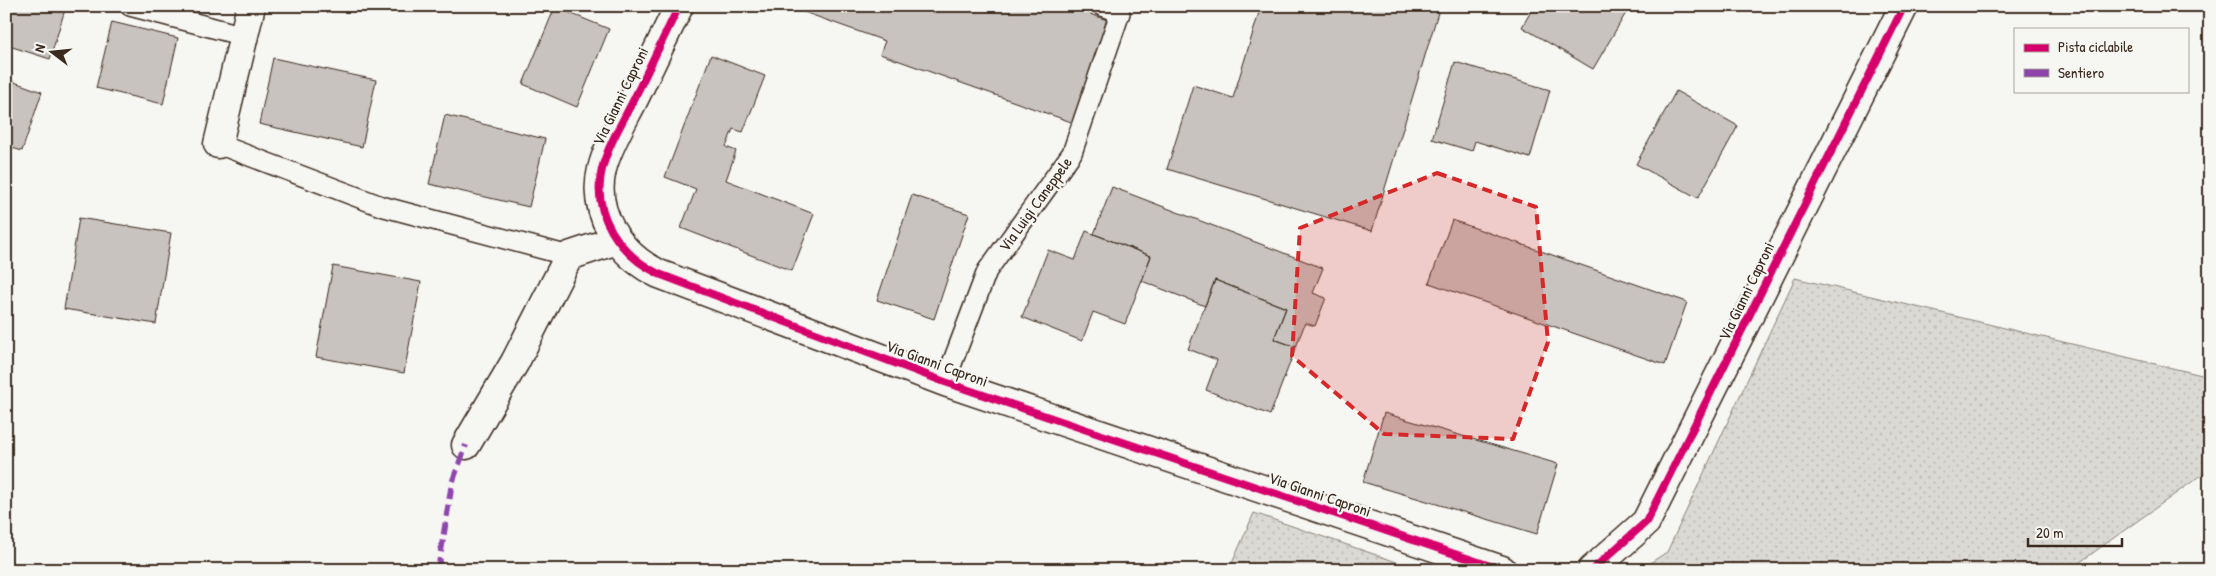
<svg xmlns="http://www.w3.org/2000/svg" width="2216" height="576" font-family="'Patrick Hand',sans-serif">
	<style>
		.grass { fill: url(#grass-dots); stroke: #8a8278 }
		.building { fill: #c8c3be; stroke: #3b2a1e }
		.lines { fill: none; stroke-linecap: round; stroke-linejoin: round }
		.service-casing { stroke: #3b2a1e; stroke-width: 22 }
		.minor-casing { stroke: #3b2a1e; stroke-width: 31 }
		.service { stroke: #f6f6f2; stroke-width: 19 }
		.minor { stroke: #f6f6f2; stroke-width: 28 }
		.quiet { stroke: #8e44ad; stroke-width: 6; stroke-dasharray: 12 6; stroke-linecap: butt }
		.cycleway-casing { stroke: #f6f6f2; stroke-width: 11 }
		.cycleway { stroke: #d6006c; stroke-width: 8 }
		.marked { fill: #d62828; fill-opacity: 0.2; stroke: #d62828; stroke-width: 4; stroke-dasharray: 10 6; stroke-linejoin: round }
		.labels { text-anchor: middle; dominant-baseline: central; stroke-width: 4.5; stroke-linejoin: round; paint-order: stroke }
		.street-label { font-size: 16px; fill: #3b2a1e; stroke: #f6f6f2 }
	</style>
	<defs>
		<pattern id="grass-dots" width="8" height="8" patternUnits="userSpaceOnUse" patternTransform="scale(1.25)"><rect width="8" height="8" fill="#dad9d3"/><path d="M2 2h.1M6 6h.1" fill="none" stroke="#bcbab5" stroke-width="1.8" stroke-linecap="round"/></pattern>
	</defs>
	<rect width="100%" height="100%" fill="#f6f6f2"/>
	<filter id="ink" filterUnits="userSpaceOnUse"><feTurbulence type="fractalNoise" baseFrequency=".02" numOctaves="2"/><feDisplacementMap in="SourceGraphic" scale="10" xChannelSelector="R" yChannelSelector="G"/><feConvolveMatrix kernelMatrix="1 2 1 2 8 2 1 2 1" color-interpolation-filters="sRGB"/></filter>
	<g filter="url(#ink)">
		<path class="grass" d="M1795,278L2210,377V469L2069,570H1639L1667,552Z
			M1254,513L1420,570H1229Z"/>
		<path class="building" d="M6,6H66L50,59L6,45Z
			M307,6H344L343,12Z
			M787,6H1067L1110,21L1074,123L880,54L885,41Z
			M1261,6H1440L1372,231L1167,169L1193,85L1233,98Z
			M1534,6H1630L1593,69L1522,27Z
			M555,7L609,29L577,107L523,84Z
			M112,22L178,38L163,104L96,88Z
			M711,55L765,76L743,132L733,129L726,147L736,151L726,180L814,214L792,271L681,228L696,189L665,177Z
			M273,58L376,80L362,147L259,124Z
			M1455,62L1550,90L1530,158L1475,141L1472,151L1432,139Z
			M6,79L42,92L22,151L6,146Z
			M1676,91L1738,126L1698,198L1636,164Z
			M445,115L545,139L529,207L429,184Z
			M1112,187L1323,268L1313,293L1326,298L1315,326L1305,323L1296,347L1274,339L1286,308L1215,280L1205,306L1142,281L1151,256L1094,234Z
			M912,195L969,214L934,319L877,300Z
			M79,218L171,233L156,324L64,309Z
			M1452,220L1687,302L1665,365L1429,283Z
			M1086,231L1151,256L1125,324L1093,312L1082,341L1022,317L1048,250L1075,260Z
			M333,266L421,282L404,373L316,357Z
			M1215,280L1286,308L1274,339L1296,347L1270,415L1206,390L1217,360L1188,349Z
			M1384,413L1558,464L1537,534L1363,482Z
			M6,564L37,568V570H6Z"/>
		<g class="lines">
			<g class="service-casing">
				<path id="service" d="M130,6L244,36
					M218,144L381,206L569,256
					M945,382L987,271L1072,153L1120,13L1102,6"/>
			</g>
			<g class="minor-casing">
				<path id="minor" d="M679,6C664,37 649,68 634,99C623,121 608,145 602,169C591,214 620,255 659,274L945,382L1502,570
					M218,144L251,6
					M466,445L515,362L569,256L617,240
					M1592,570L1646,522L1904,6"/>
			</g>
			<use href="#service" class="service"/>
			<use href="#minor" class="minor"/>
			<path class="quiet" d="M438,570L452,483L466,445"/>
			<g class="cycleway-casing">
				<path id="cycleway" d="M679,6C664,37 649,68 634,99C623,121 608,145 602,169C591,214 620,255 659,274L945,382L1502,570
					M1592,570L1646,522L1904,6"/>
			</g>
			<use href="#cycleway" class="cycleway"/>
		</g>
	</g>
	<path class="marked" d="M1437,173L1536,207L1548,342L1513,439L1384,434L1292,356L1300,228Z"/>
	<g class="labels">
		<g class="street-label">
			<text transform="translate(620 96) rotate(-64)">Via Gianni Caproni</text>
			<text transform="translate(1035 204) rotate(-54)">Via Luigi Caneppele</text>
			<text transform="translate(1746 291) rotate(-64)">Via Gianni Caproni</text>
			<text transform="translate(937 363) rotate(20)">Via Gianni Caproni</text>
			<text transform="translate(1320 494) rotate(19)">Via Gianni Caproni</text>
		</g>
	</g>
	<rect width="2216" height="576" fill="none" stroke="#f6f6f2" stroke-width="25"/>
	<rect x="12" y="12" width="2191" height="551" fill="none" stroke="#3b2a1e" stroke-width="2" filter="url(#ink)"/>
	<rect x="2014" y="28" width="175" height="65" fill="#f6f6f2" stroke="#aba49d"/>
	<rect x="2024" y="44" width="25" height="8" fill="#d6006c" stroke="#aba49d"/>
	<text x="2058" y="52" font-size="15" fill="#3b2a1e">Pista ciclabile</text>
	<rect x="2024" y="69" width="25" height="8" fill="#8e44ad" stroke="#aba49d"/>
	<text x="2058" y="78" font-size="15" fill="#3b2a1e">Sentiero</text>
	<g transform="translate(52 52) rotate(286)" stroke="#f6f6f2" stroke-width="4" paint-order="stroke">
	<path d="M0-4L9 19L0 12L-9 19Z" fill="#3b2a1e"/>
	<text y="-8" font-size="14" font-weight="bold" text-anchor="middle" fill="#3b2a1e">N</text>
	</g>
	<path d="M2028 538v8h94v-8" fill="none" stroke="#3b2a1e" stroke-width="2.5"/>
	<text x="2036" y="538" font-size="15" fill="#3b2a1e" stroke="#f6f6f2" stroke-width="4" paint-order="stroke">20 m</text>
</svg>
